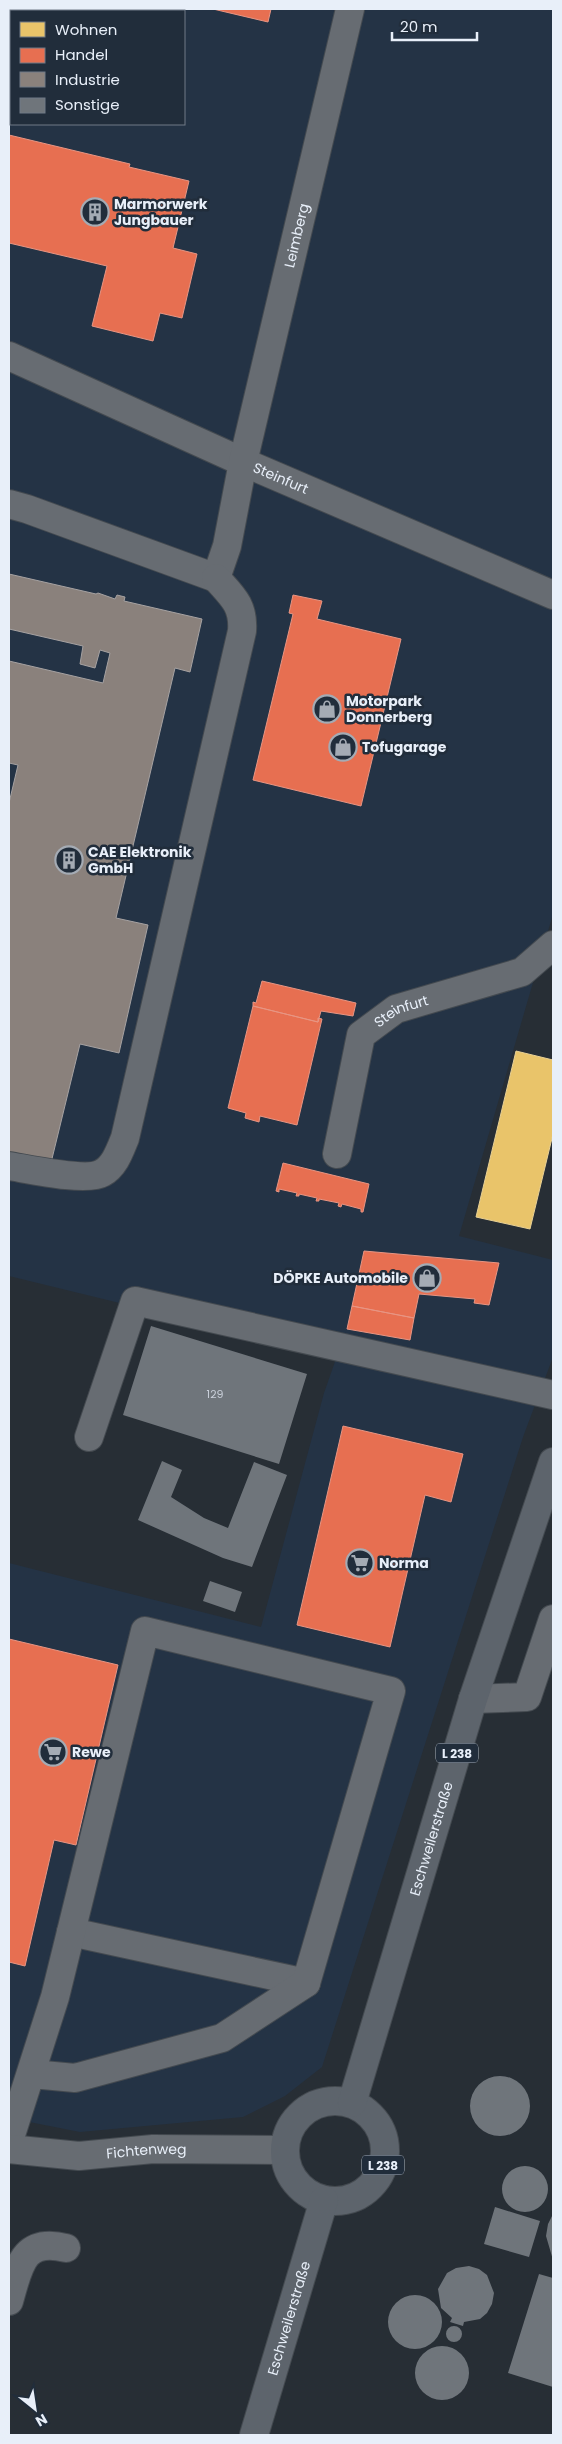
<svg xmlns="http://www.w3.org/2000/svg" width="562" height="2444" font-family="Poppins,sans-serif">
	<style>
		.built { fill: #243345; fill-rule: evenodd }
		.homes { fill: #e9c46a; stroke: #e9d195 }
		.shops { fill: #e76f51; stroke: #e79583 }
		.industry { fill: #8a817c; stroke: #a6a2a2 }
		.building { fill: #6f757b }
		.lines { fill: none; stroke-linecap: round; stroke-linejoin: round }
		.minor-casing { stroke: #444a50; stroke-width: 30 }
		.major-casing { stroke: #444a50; stroke-width: 30 }
		.minor { stroke: #676c72; stroke-width: 28 }
		.major { stroke: #5d646c; stroke-width: 28 }
		.labels { text-anchor: middle; dominant-baseline: central; stroke-width: 5; stroke-linejoin: round; paint-order: stroke }
		.number-label { font-size: 11px; fill: #cad0da }
		.shield { fill: #212d3b; stroke: #acb5c0; stroke-width: 1 }
		.shield-label { font-size: 12px; font-weight: bold; fill: #e8eff9 }
		.poi-label { font-size: 14px; font-weight: bold; fill: #e8eff9; stroke: #212d3b; text-anchor: start }
		.street-label { font-size: 14px; fill: #e8eff9; stroke: #212d3b }
	</style>
	<rect width="100%" height="100%" fill="#272e35"/>
	<path class="built" d="M9,9H553V914L459,1236L553,1260V1357L523,1437L322,2067L285,2096L243,2117L80,2132L9,2118V1563L261,1627L324,1393L337,1356L9,1276ZM11,11H184V124H11Z"/>
	<path class="homes" d="M516,1051L553,1060V1134L530,1229L476,1217Z"/>
	<path class="shops" d="M213,9H271L268,22Z
		M9,135L130,164L129,167L189,181L173,248L197,254L182,318L160,313L153,341L92,326L107,266L9,243Z
		M293,595L322,601L317,619L401,639L361,806L253,780L293,614L289,613Z
		M262,981L356,1003L353,1016L321,1011L318,1022L253,1006V1002L256,1003Z
		M253,1006L318,1022V1018L322,1019L297,1125L260,1116L259,1122L245,1118L246,1113L228,1108Z
		M283,1163L369,1184L363,1212H361V1209L342,1204L341,1207L338,1206L339,1203L319,1199V1201H316L317,1198L299,1194V1196H296L297,1193L279,1189V1192L276,1191Z
		M364,1251L499,1263L489,1305L474,1303L475,1299L419,1294L414,1318L352,1306Z
		M352,1306L414,1318L410,1340L347,1329Z
		M343,1426L463,1454L451,1502L425,1495L390,1647L297,1625Z
		M9,1639L118,1665L76,1845L54,1840L25,1966L9,1962Z"/>
	<path class="industry" d="M9,574L96,594L98,593L115,599L117,595L125,597L124,601L202,619L190,672L175,668L116,918L148,925L119,1053L80,1044L49,1171L9,1162V803L18,765L9,763V661L103,683L110,653L100,650L95,668L80,664L83,646L9,629Z"/>
	<path class="building" d="M151,1326L307,1374L279,1464L123,1415Z
		M162,1461L182,1470L171,1497L204,1518L228,1528L254,1462L287,1475L252,1567L223,1558L138,1520Z
		M210,1581L242,1592L235,1612L203,1601Z
		M470 2106a30 30 0 1 1 60 0a30 30 0 1 1-60 0Z
		M502 2189a23 23 0 1 1 46 0a23 23 0 1 1-46 0Z
		M495,2207L540,2221L529,2257L484,2244Z
		M553,2214V2260L546,2236L548,2224Z
		M469,2266L479,2269L487,2275L494,2293L492,2304L487,2313L480,2319L464,2322L463,2326L450,2322L452,2318L441,2308L438,2289L447,2273L456,2268Z
		M539,2274L553,2278V2387L508,2373Z
		M388 2322a27 27 0 1 1 54 0a27 27 0 1 1-54 0Z
		M446 2334a8 8 0 1 1 16 0a8 8 0 1 1-16 0Z
		M415 2373a27 27 0 1 1 54 0a27 27 0 1 1-54 0Z"/>
	<g class="lines">
		<g class="minor-casing">
			<g id="minor">
				<path id="s1" d="M9,356L243,462L553,595"/>
				<path id="s2" d="M9,504L27,509L216,578L227,546L243,462L350,9"/>
				<path id="s3" d="M337,1154L361,1035L396,1009L522,972L553,945"/>
				<path d="M9,1166C28,1169 87,1182 102,1173C115,1166 120,1150 125,1138L242,631C244,605 232,596 216,578"/>
				<path d="M89,1437L135,1301L553,1395"/>
				<path d="M473,1699L527,1697L553,1619"/>
				<path d="M71,1932L306,1983"/>
				<path d="M9,2141L55,1997L145,1631L391,1691L306,1983L222,2038L75,2078L32,2074"/>
				<path id="s4" d="M9,2149L79,2156L153,2149L285,2150"/>
				<path d="M9,2301C19,2267 22,2237 66,2248"/>
			</g>
		</g>
		<g class="major-casing">
			<g id="major">
				<circle cx="335" cy="2151" r="50"/>
				<path id="s5" d="M352,2103L473,1699L553,1462"/>
				<path id="s6" d="M254,2435L324,2200"/>
			</g>
		</g>
		<use href="#minor" class="minor"/>
		<use href="#major" class="major"/>
	</g>
	<defs>
		<g id="building-ring" transform="scale(1.4375)"><circle r="9.5" fill="#212d3b" stroke="#a4abb4" stroke-width="1.5"/><path d="M-4-6H4V6H1V3H-1V6H-4ZM-2.5-4.3h1.7v1.8h-1.7ZM.8-4.3h1.7v1.8H.8ZM-2.5-1h1.7V.8h-1.7ZM.8-1h1.7V.8H.8Z" fill="#a4abb4"/></g>
		<g id="shop-ring" transform="scale(1.4375)"><circle r="9.5" fill="#212d3b" stroke="#a4abb4" stroke-width="1.5"/><path d="M-5-2.5h2.3a2.7 3.5 0 0 1 5.4 0H5L5.5 6h-11ZM-1.5-2.5h3a1.5 2.3 0 0 0-3 0Z" fill="#a4abb4"/></g>
		<g id="supermarket-ring" transform="scale(1.4375)"><circle r="9.5" fill="#212d3b" stroke="#a4abb4" stroke-width="1.5"/><path d="M-6-5.5h2.5l.6 2H6L4.5 2H-2.5L-4.4-4H-6ZM-1.5 3.2a1.3 1.3 0 1 0 .1 0ZM3 3.2a1.3 1.3 0 1 0 .1 0Z" fill="#a4abb4"/></g>
	</defs>
	<g fill-rule="evenodd">
		<use href="#building-ring" x="95" y="212"/>
		<use href="#shop-ring" x="327" y="709"/>
		<use href="#shop-ring" x="343" y="747"/>
		<use href="#building-ring" x="69" y="860"/>
		<use href="#shop-ring" x="427" y="1278"/>
		<use href="#supermarket-ring" x="360" y="1563"/>
		<use href="#supermarket-ring" x="53" y="1752"/>
	</g>
	<g class="labels">
		<g class="number-label">
			<text x="215" y="1394">129</text>
		</g>
		<g class="shield">
			<rect x="436" y="1743.5" width="42" height="19" rx="4"/>
			<rect x="362" y="2155.5" width="42" height="19" rx="4"/>
		</g>
		<g class="shield-label">
			<text x="457" y="1753">L 238</text>
			<text x="383" y="2165">L 238</text>
		</g>
		<g class="poi-label">
			<text x="114" y="204">Marmorwerk<tspan x="114" dy="16">Jungbauer</tspan></text>
			<text x="346" y="701">Motorpark<tspan x="346" dy="16">Donnerberg</tspan></text>
			<text x="362" y="747">Tofugarage</text>
			<text x="88" y="852">CAE Elektronik<tspan x="88" dy="16">GmbH</tspan></text>
			<text x="408" y="1278" text-anchor="end">DÖPKE Automobile</text>
			<text x="379" y="1563">Norma</text>
			<text x="72" y="1752">Rewe</text>
		</g>
		<g class="street-label">
			<text stroke="none"><textPath href="#s2" startOffset="572">Leimberg</textPath></text>
			<text stroke="none"><textPath href="#s1" startOffset="298">Steinfurt</textPath></text>
			<text stroke="none"><textPath href="#s3" startOffset="169">Steinfurt</textPath></text>
			<text stroke="none"><textPath href="#s5" startOffset="276">Eschweilerstraße</textPath></text>
			<text stroke="none"><textPath href="#s4" startOffset="138">Fichtenweg</textPath></text>
			<text stroke="none"><textPath href="#s6" startOffset="122">Eschweilerstraße</textPath></text>
		</g>
	</g>
	<rect width="562" height="2444" fill="none" stroke="#e8eff9" stroke-width="20"/>
	<rect x="10" y="10" width="175" height="115" fill="#212d3b" stroke="#717b87"/>
	<rect x="20" y="22" width="25" height="15" fill="#e9c46a" stroke="#717b87"/>
	<text x="55" y="35" font-size="15" fill="#e8eff9">Wohnen</text>
	<rect x="20" y="48" width="25" height="15" fill="#e76f51" stroke="#717b87"/>
	<text x="55" y="60" font-size="15" fill="#e8eff9">Handel</text>
	<rect x="20" y="72" width="25" height="15" fill="#8a817c" stroke="#717b87"/>
	<text x="55" y="85" font-size="15" fill="#e8eff9">Industrie</text>
	<rect x="20" y="98" width="25" height="15" fill="#6f757b" stroke="#717b87"/>
	<text x="55" y="110" font-size="15" fill="#e8eff9">Sonstige</text>
	<g transform="translate(35 2409) rotate(150)" stroke="#212d3b" stroke-width="4" paint-order="stroke">
	<path d="M0-4L9 19L0 12L-9 19Z" fill="#e8eff9"/>
	<text y="-8" font-size="14" font-weight="bold" text-anchor="middle" fill="#e8eff9">N</text>
	</g>
	<path d="M392 32v8h85v-8" fill="none" stroke="#e8eff9" stroke-width="2.5"/>
	<text x="400" y="32" font-size="15" fill="#e8eff9" stroke="#212d3b" stroke-width="4" paint-order="stroke">20 m</text>
</svg>
